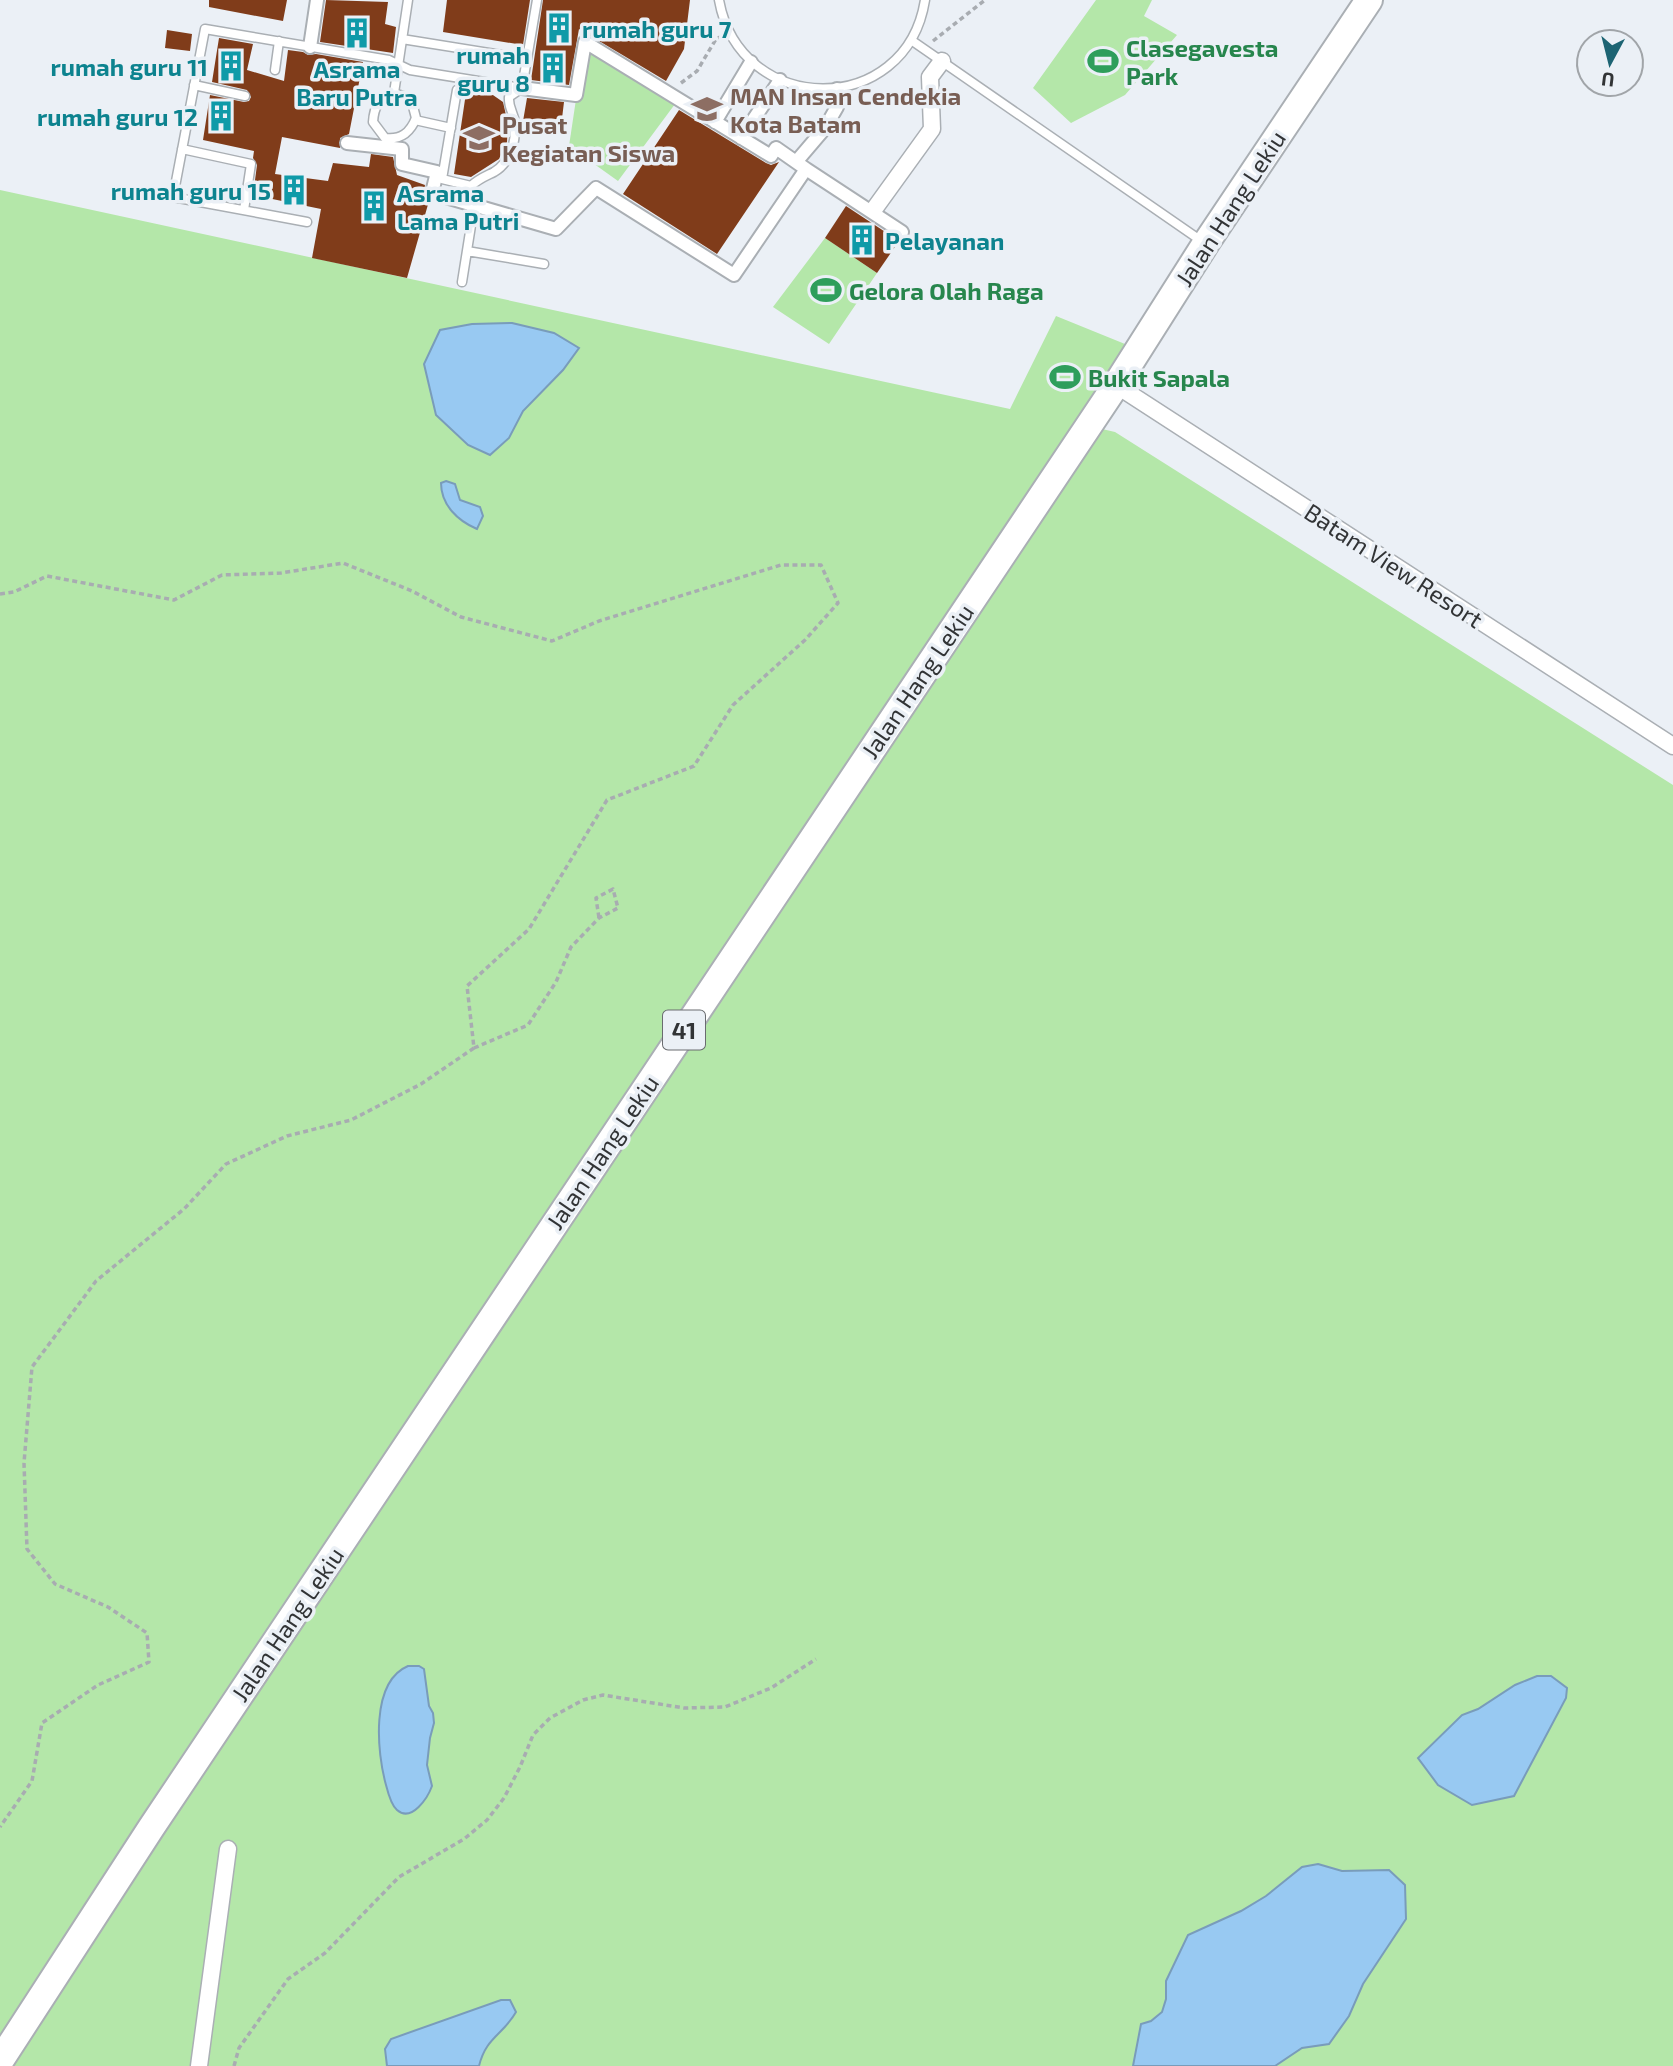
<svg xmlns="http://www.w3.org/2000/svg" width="1673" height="2066" font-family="'Exo 2',sans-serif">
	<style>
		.green { fill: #b4e7a9 }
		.water { fill: #98c9f2; stroke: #799cba; stroke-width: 2 }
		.building { fill: #803c1a }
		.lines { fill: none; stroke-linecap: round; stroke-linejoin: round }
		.service-casing { stroke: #aaafb4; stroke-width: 11 }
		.pedestrian-casing { stroke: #aaafb4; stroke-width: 16 }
		.minor-casing { stroke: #aaafb4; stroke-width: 19 }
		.trunk-casing { stroke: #aaafb4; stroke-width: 30 }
		.path { stroke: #a8acb1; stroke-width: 3.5; stroke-dasharray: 5 3.5; stroke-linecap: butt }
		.service { stroke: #fff; stroke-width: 8 }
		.pedestrian { stroke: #fff; stroke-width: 12 }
		.minor { stroke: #fff; stroke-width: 16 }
		.trunk { stroke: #fff; stroke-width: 26 }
		.labels { text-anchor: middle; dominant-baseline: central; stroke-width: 7; stroke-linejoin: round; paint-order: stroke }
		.shield { fill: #ebf0f6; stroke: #6a6c70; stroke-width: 2 }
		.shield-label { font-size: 23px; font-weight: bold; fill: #323436 }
		.culture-label { font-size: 24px; font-weight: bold; fill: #0d838f; stroke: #ebf0f6; text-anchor: end }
		.leisure-label { font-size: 24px; font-weight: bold; fill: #27864d; stroke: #ebf0f6; text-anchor: start }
		.education-label { font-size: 24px; font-weight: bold; fill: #785e54; stroke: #ebf0f6; text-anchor: start }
		.street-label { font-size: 24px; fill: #323436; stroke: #ebf0f6 }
	</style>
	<rect width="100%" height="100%" fill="#ebf0f6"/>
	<path class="green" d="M1096,0H1152L1144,16L1177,35L1125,95L1071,123L1033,88Z
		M584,46L675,104L618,181L569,146Z
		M0,190L1010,409L1056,316L1125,344L1076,423L1115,432L1673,785V2066H0Z
		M825,238L877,273L829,344L773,307Z"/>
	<path class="water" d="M512,323L554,333L579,348L563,370L523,411L509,438L490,455L468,445L436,415L424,364L440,330L472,324Z
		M446,481L455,484L460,500L480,507L483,516L477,529C458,521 441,505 441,483Z
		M408,1666H419L424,1669L429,1706L433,1713L434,1723L430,1738L427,1765L432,1786C428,1797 412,1823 397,1810C391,1805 388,1793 386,1785C377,1753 370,1682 408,1666Z
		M1537,1676H1551L1567,1688L1566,1698L1514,1796L1472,1805L1438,1785L1418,1758L1462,1715L1478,1709L1515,1685Z
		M1318,1864L1342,1871L1389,1870L1405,1885L1406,1919L1363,1984L1349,2016L1329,2044L1302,2048L1275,2066H1133L1141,2024L1151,2021L1162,2012L1166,1999V1981L1188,1935L1241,1911L1266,1896L1302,1867Z
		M501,2000H510L516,2012C503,2035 486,2037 479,2066H387L385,2049L391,2039Z"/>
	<path class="building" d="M209,0H287L283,21L209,7Z
		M326,0L388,2L385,24L396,27L393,53L320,42Z
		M447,0H530L523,45L443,32Z
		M543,0H690L684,49L666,81L579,29L569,85L531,80Z
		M167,30L192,34L190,51L165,48Z
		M219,38L253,44L247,70L284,81L288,50L303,52L308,55L316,54L363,62L349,134L340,138V148L282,137L275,174L328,181L333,163L369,167L371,154L393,157L397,175L425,185L423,195L429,201L407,278L312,258L321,209L253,195L257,165L253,158L254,151L203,140L210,95L244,102L249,101L251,97L247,90L212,82Z
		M467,86L490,93L503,102L508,124L507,142L499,159L471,177L454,174Z
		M527,98L564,102L560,135L522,127Z
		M679,110L766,163L771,165L779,162L717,254L623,194Z
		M846,206L899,241L877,273L825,238Z"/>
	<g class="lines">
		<g class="service-casing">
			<path id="service" d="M719,0C740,117 906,119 925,0
				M402,39L527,59
				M911,40L1203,242
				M275,70L279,41
				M194,85L245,96
				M457,90L442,179L471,186
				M394,93L411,99L416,118C410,133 401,140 385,138L373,122C374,106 379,99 394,93Z
				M394,93L408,0
				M415,120L451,128
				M182,149L251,164L244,210
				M143,194L173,197
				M307,222L173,197L205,29L389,60L410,70L522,88
				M467,251L544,264
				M462,282L473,213L469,204L471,186C478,179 486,176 494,172C511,162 516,141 515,123C514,113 508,108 509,97L522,88L537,0"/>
		</g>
		<g class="pedestrian-casing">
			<path id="pedestrian" d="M310,47L317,0
				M522,88L576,95L585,42L771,156L776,148L806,169
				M715,122L751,62
				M741,138L780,80
				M347,143L402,149V164L437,172L432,193L556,229L596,188L734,275L806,169L902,232
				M796,162L825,128L837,107V89"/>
		</g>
		<g class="minor-casing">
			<path id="minor" d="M875,208L932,129L930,77L942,61
				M1116,385L1673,746
				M199,2066L228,1849"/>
		</g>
		<g class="trunk-casing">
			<path id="trunk" d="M0,2061L151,1828L1116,385L1206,243L1369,0"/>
		</g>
		<path class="path" d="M933,41L985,0
			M681,83L697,71L716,39L720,37
			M0,594L14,592L47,576L174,600L222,575L281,573L343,563L412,591L461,617L552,641L599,621L781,565H821L838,603L805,640L733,705L694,766L607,800L529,929L467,986L474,1048L421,1084L351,1120L287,1136L226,1164L184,1209L96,1281L32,1367L24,1463L27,1549L55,1584L108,1607L147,1633L149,1662L98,1685L42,1723L32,1781L0,1827
			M474,1048L528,1025L556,982L571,947L599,918L618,908L613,889L596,898L599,918
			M234,2066L239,2048L288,1979L325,1953L399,1877L464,1839L487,1820L504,1798L520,1767L533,1735L550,1718L583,1700L603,1695L684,1708L725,1707L771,1688L816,1659"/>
		<use href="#service" class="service"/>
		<use href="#pedestrian" class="pedestrian"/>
		<use href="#minor" class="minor"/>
		<use href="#trunk" class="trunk"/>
	</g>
	<defs>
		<g id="building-bare" transform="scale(2.415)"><path d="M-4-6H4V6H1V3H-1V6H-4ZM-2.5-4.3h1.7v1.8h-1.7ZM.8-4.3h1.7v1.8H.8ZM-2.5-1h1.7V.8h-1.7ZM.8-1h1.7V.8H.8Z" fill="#0f9aa8" stroke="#ebf0f6" stroke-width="2.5" paint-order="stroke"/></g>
		<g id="stadium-bare" transform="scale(2.415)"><path d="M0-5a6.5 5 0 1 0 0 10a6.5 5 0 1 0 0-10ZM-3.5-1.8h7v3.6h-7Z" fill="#2e9e5b" stroke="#ebf0f6" stroke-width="2.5" paint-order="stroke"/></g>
		<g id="school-bare" transform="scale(2.415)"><path d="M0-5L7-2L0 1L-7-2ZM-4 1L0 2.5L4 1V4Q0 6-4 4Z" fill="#8d6e63" stroke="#ebf0f6" stroke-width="2.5" paint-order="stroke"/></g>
	</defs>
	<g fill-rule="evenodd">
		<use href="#building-bare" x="559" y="28"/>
		<use href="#building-bare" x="357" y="33"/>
		<use href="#stadium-bare" x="1103" y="61"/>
		<use href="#building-bare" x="231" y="66"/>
		<use href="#building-bare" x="553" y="68"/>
		<use href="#school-bare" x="707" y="109"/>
		<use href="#building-bare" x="221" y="116"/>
		<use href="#school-bare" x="479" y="138"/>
		<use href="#building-bare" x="294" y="190"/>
		<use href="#building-bare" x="374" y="206"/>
		<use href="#building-bare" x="862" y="240"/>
		<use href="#stadium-bare" x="826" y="290"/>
		<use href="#stadium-bare" x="1065" y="377"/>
	</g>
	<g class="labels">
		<rect class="shield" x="663" y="1010.5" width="42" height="39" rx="5"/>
		<g class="shield-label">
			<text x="684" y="1030">41</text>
		</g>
		<g class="culture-label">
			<text x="582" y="28" text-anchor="start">rumah guru 7</text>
			<text x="530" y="54">rumah<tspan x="530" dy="28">guru 8</tspan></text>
			<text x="208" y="66">rumah guru 11</text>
			<text x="357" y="68" text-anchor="middle">Asrama<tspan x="357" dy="28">Baru Putra</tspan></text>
			<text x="198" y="116">rumah guru 12</text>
			<text x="271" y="190">rumah guru 15</text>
			<text x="397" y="192" text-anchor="start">Asrama<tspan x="397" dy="28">Lama Putri</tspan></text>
			<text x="885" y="240" text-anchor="start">Pelayanan</text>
		</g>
		<g class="leisure-label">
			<text x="1126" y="47">Clasegavesta<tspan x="1126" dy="28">Park</tspan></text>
			<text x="849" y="290">Gelora Olah Raga</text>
			<text x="1088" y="377">Bukit Sapala</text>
		</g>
		<g class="education-label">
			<text x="730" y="95">MAN Insan Cendekia<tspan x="730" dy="28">Kota Batam</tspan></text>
			<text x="502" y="124">Pusat<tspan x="502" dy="28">Kegiatan Siswa</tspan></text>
		</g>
		<g class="street-label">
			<text transform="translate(1230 208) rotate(-57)">Jalan Hang Lekiu</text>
			<text transform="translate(1394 565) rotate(33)">Batam View Resort</text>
			<text transform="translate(917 681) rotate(-56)">Jalan Hang Lekiu</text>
			<text transform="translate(602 1152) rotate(-56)">Jalan Hang Lekiu</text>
			<text transform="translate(287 1624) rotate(-56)">Jalan Hang Lekiu</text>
		</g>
	</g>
	<g transform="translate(1610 63) rotate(187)"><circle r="33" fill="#ebf0f6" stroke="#a1a5a9" stroke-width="2"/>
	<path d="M0-5L12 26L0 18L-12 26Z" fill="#1d6473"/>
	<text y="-10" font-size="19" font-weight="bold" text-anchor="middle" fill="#323436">U</text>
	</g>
</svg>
